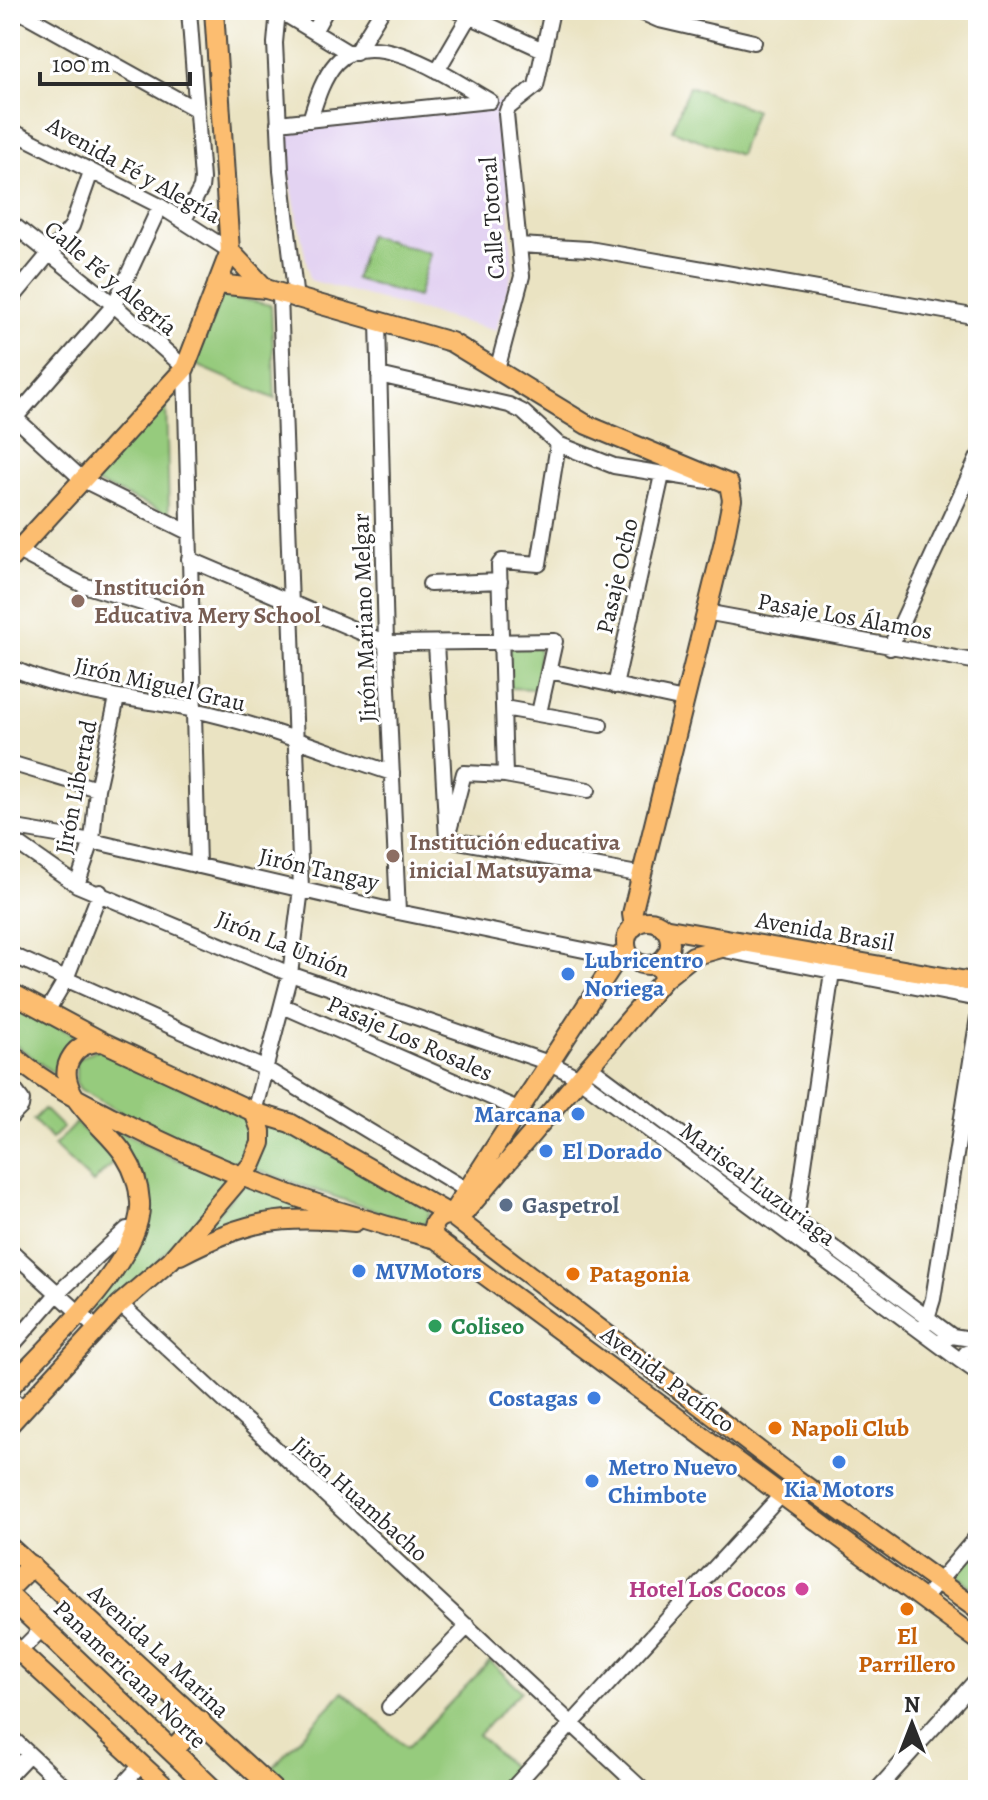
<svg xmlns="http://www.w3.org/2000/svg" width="988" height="1800" font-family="Alegreya,serif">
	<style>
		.built { fill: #e3d3f2 }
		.green { fill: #96cb7d; stroke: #607b54; stroke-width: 2 }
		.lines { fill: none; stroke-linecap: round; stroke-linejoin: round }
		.minor-casing { stroke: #484742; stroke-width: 18 }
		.major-casing { stroke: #484742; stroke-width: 22 }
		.highway-casing { stroke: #484742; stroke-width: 24 }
		.minor { stroke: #fff; stroke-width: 14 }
		.major { stroke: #fcbd6f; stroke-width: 18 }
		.highway { stroke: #fcbd6f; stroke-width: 20 }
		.education-dot { fill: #8d6e63; stroke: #fff; stroke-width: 3 }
		.shop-dot { fill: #3f7fe0; stroke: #fff; stroke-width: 3 }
		.service-dot { fill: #5c6f8a; stroke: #fff; stroke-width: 3 }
		.food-dot { fill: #e8710a; stroke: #fff; stroke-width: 3 }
		.leisure-dot { fill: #2e9e5b; stroke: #fff; stroke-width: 3 }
		.hotel-dot { fill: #d1479c; stroke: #fff; stroke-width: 3 }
		.labels { text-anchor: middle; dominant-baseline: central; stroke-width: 6; stroke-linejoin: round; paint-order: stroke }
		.street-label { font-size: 24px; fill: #2b2b2b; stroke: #fff }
		.education-label { font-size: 24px; font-weight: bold; fill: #785e54; stroke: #fff; text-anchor: start }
		.shop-label { font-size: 24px; font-weight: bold; fill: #366cbe; stroke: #fff; text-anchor: start }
		.service-label { font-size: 24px; font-weight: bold; fill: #4e5e75; stroke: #fff; text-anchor: start }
		.food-label { font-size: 24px; font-weight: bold; fill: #c56008; stroke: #fff; text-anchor: start }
		.leisure-label { font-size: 24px; font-weight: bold; fill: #27864d; stroke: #fff; text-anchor: start }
		.hotel-label { font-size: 24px; font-weight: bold; fill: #b23c85; stroke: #fff; text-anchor: end }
	</style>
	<rect width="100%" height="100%" fill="#fff"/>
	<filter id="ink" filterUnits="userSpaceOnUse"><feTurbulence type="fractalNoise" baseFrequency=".0125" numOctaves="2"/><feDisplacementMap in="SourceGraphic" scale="16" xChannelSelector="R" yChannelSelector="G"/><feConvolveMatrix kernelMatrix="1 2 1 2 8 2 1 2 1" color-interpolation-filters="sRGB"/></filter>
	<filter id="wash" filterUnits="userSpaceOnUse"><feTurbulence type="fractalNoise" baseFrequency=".006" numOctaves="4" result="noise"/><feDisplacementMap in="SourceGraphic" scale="32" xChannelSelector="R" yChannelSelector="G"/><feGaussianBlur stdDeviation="1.8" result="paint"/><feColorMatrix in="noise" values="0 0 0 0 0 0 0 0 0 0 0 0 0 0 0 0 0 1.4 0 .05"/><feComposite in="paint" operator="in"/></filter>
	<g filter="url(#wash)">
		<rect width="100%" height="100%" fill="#eae3c2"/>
		<path class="built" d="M503,101L513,270L496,331L310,280L280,129Z"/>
		<path class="green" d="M689,86L755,110L739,155L672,130Z
			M368,235L430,253L418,297L355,279Z
			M222,295L271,305L275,399L194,364Z
			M166,402L169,514L91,481Z
			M510,646L539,647L538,689L509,688Z
			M10,1001L80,1038C62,1045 55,1059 59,1077L10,1041Z
			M99,1048L245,1117L251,1132L245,1157L234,1164L161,1135L80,1089L76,1082V1060Z
			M44,1109L63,1128L52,1139L33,1120Z
			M265,1116L430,1211L425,1223L417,1225L254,1169Z
			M76,1123L115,1160L93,1183L54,1146Z
			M105,1124L173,1158L234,1181L104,1317H96L92,1309L145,1217Z
			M243,1184L331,1212L188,1246Z
			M978,1541V1592L954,1574Z
			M490,1661L521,1691L478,1735L515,1770L497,1790H289L268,1772L343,1692L407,1748Z"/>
	</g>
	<g filter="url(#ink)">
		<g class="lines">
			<g class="minor-casing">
				<path id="minor" d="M17,10L197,110
					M278,10L275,43L281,171L296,300
					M278,10L349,53
					M456,10L543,50
					M636,10L659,20L754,42
					M315,30L326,10
					M356,52L382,10
					M437,71L468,18
					M310,120C316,101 322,79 336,63C373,22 454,81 490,101
					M278,123L489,101
					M10,130L160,206L230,251
					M184,220L201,188L202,179L189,10
					M10,222L114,305L185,368L198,866
					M519,245L589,249L978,317
					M10,301L72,226L91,172
					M378,322L386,643L398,912
					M497,370L522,276L506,114L508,108L536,86L552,10
					M379,375L509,405L523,412L558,444
					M10,413L83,480L188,532
					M16,417L114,305L160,206
					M18,551L83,585L191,618
					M189,559L386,643L555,641L539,713
					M430,584L500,581
					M705,612L978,662
					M436,643L447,839
					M890,648L978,457
					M10,667C67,694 133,697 194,710C261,724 327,752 392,773
					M549,671L684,700
					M615,686L662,475
					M504,708L600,725
					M10,763L97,789
					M505,775L499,565L502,561L539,564L558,444L614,466L708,481V477
					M10,827L92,841L398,912L618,957
					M450,827L464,773L505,775L588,790
					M10,838L77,885L290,974L552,1064L577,1077L961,1361L966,1353L978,1351
					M447,839L643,875
					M77,885L92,841L97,789L117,698
					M719,949L978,999
					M10,954L266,1069L465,1189
					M283,1006L520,1110
					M46,1013L66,979L100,892
					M588,1065L952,1336
					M10,1084L22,1100L21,1107L10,1118
					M254,1112L290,974L301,889L280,295
					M795,1227L834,958
					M10,1250L97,1329
					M120,1304L643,1790
					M925,1325L933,1299L978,1017
					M943,1340L952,1336L978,1340
					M10,1348L57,1294L127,1229
					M961,1361L978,1373
					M10,1397L23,1410
					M923,1600L978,1535
					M10,1661L44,1627
					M389,1707L468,1626
					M10,1736L68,1790
					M10,1774L29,1754
					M118,1790L141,1765
					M511,1790L796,1479
					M877,1790L978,1678"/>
			</g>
			<g class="major-casing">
				<path id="major" d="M230,251L266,289
					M217,284L266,289L451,342L587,425L729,484L732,500L724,541L632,914L634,927
					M10,559L185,368L230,251L214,10
					M626 943a22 22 0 1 1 44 0a22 22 0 1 1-44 0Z
					M663,928L978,983
					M664,979L693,956L739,943
					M10,992L103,1042L254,1112L290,1123L451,1215L796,1479L978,1610
					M10,1052C39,1081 76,1098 112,1117C215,1170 324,1211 436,1239
					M451,1215C436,1215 428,1226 436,1239L978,1640
					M451,1215L618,957L627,951
					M458,1220L664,979L658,963
					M180,1255C249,1219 279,1216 355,1222
					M10,1387C48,1346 144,1259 140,1202C139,1185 134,1170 125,1156C109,1128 48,1091 72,1056C79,1045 91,1042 103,1042
					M10,1424L120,1304L171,1260L252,1164L261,1143V1131L254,1112
					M10,1547L274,1790
					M10,1643L169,1790"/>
			</g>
			<g class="highway-casing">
				<path id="highway" d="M10,1587L31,1566
					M10,1597L213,1790
					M172,1751L200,1721"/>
			</g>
			<use href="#minor" class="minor"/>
			<use href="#major" class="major"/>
			<use href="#highway" class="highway"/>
		</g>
	</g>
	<g class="education-dot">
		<circle cx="78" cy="601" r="8"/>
		<circle cx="393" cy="856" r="8"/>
	</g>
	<g class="shop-dot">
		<circle cx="568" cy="974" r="8"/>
		<circle cx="578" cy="1114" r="8"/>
		<circle cx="546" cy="1151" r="8"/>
		<circle cx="359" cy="1271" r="8"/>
		<circle cx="594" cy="1398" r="8"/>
		<circle cx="839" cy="1462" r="8"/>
		<circle cx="592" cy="1481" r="8"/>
	</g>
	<circle class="service-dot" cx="506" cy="1205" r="8"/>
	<g class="food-dot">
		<circle cx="573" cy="1274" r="8"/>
		<circle cx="775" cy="1428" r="8"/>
		<circle cx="907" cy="1609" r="8"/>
	</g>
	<circle class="leisure-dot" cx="435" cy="1326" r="8"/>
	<circle class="hotel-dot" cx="802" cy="1589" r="8"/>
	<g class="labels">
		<g class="street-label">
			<text transform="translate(134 170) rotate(29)">Avenida Fé y Alegría</text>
			<text transform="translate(492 218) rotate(-94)">Calle Totoral</text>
			<text transform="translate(111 278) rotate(40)">Calle Fé y Alegría</text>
			<text transform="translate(617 576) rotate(-77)">Pasaje Ocho</text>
			<text transform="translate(845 616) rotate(10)">Pasaje Los Álamos</text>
			<text transform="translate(364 618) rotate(-92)">Jirón Mariano Melgar</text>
			<text transform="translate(160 684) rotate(13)">Jirón Miguel Grau</text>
			<text transform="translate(76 787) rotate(-79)">Jirón Libertad</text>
			<text transform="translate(319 869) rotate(13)">Jirón Tangay</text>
			<text transform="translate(825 931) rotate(10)">Avenida Brasil</text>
			<text transform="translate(283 944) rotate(22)">Jirón La Unión</text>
			<text transform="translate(410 1038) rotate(24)">Pasaje Los Rosales</text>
			<text transform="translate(758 1184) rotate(37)">Mariscal Luzuriaga</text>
			<text transform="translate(668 1379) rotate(37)">Avenida Pacífico</text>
			<text transform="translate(360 1499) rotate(42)">Jirón Huambacho</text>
			<text transform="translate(159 1651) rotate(43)">Avenida La Marina</text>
			<text transform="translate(130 1674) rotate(44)">Panamericana Norte</text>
		</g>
		<g class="education-label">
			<text x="94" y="587">Institución<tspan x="94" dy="28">Educativa Mery School</tspan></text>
			<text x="409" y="842">Institución educativa<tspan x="409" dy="28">inicial Matsuyama</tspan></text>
		</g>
		<g class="shop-label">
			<text x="584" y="960">Lubricentro<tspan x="584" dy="28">Noriega</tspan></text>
			<text x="562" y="1114" text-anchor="end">Marcana</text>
			<text x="562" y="1151">El Dorado</text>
			<text x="375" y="1271">MVMotors</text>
			<text x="578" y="1398" text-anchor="end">Costagas</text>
			<text x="608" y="1467">Metro Nuevo<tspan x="608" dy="28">Chimbote</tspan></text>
			<text x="839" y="1489" text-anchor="middle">Kia Motors</text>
		</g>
		<g class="service-label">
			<text x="522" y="1205">Gaspetrol</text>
		</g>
		<g class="food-label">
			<text x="589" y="1274">Patagonia</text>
			<text x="791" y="1428">Napoli Club</text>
			<text x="907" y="1636" text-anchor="middle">El<tspan x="907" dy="28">Parrillero</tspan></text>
		</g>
		<g class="leisure-label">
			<text x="451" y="1326">Coliseo</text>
		</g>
		<g class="hotel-label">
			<text x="786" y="1589">Hotel Los Cocos</text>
		</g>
	</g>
	<rect width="988" height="1800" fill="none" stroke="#fff" stroke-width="40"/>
	<g transform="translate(912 1724)" stroke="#ffffff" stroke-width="6" paint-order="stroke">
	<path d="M0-6L14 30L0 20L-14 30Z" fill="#2b2b2b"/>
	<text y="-12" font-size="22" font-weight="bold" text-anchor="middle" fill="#2b2b2b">N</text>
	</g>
	<path d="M40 72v12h150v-12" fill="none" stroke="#2b2b2b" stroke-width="4"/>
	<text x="52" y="72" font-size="24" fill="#2b2b2b" stroke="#ffffff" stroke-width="6" paint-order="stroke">100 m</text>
</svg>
